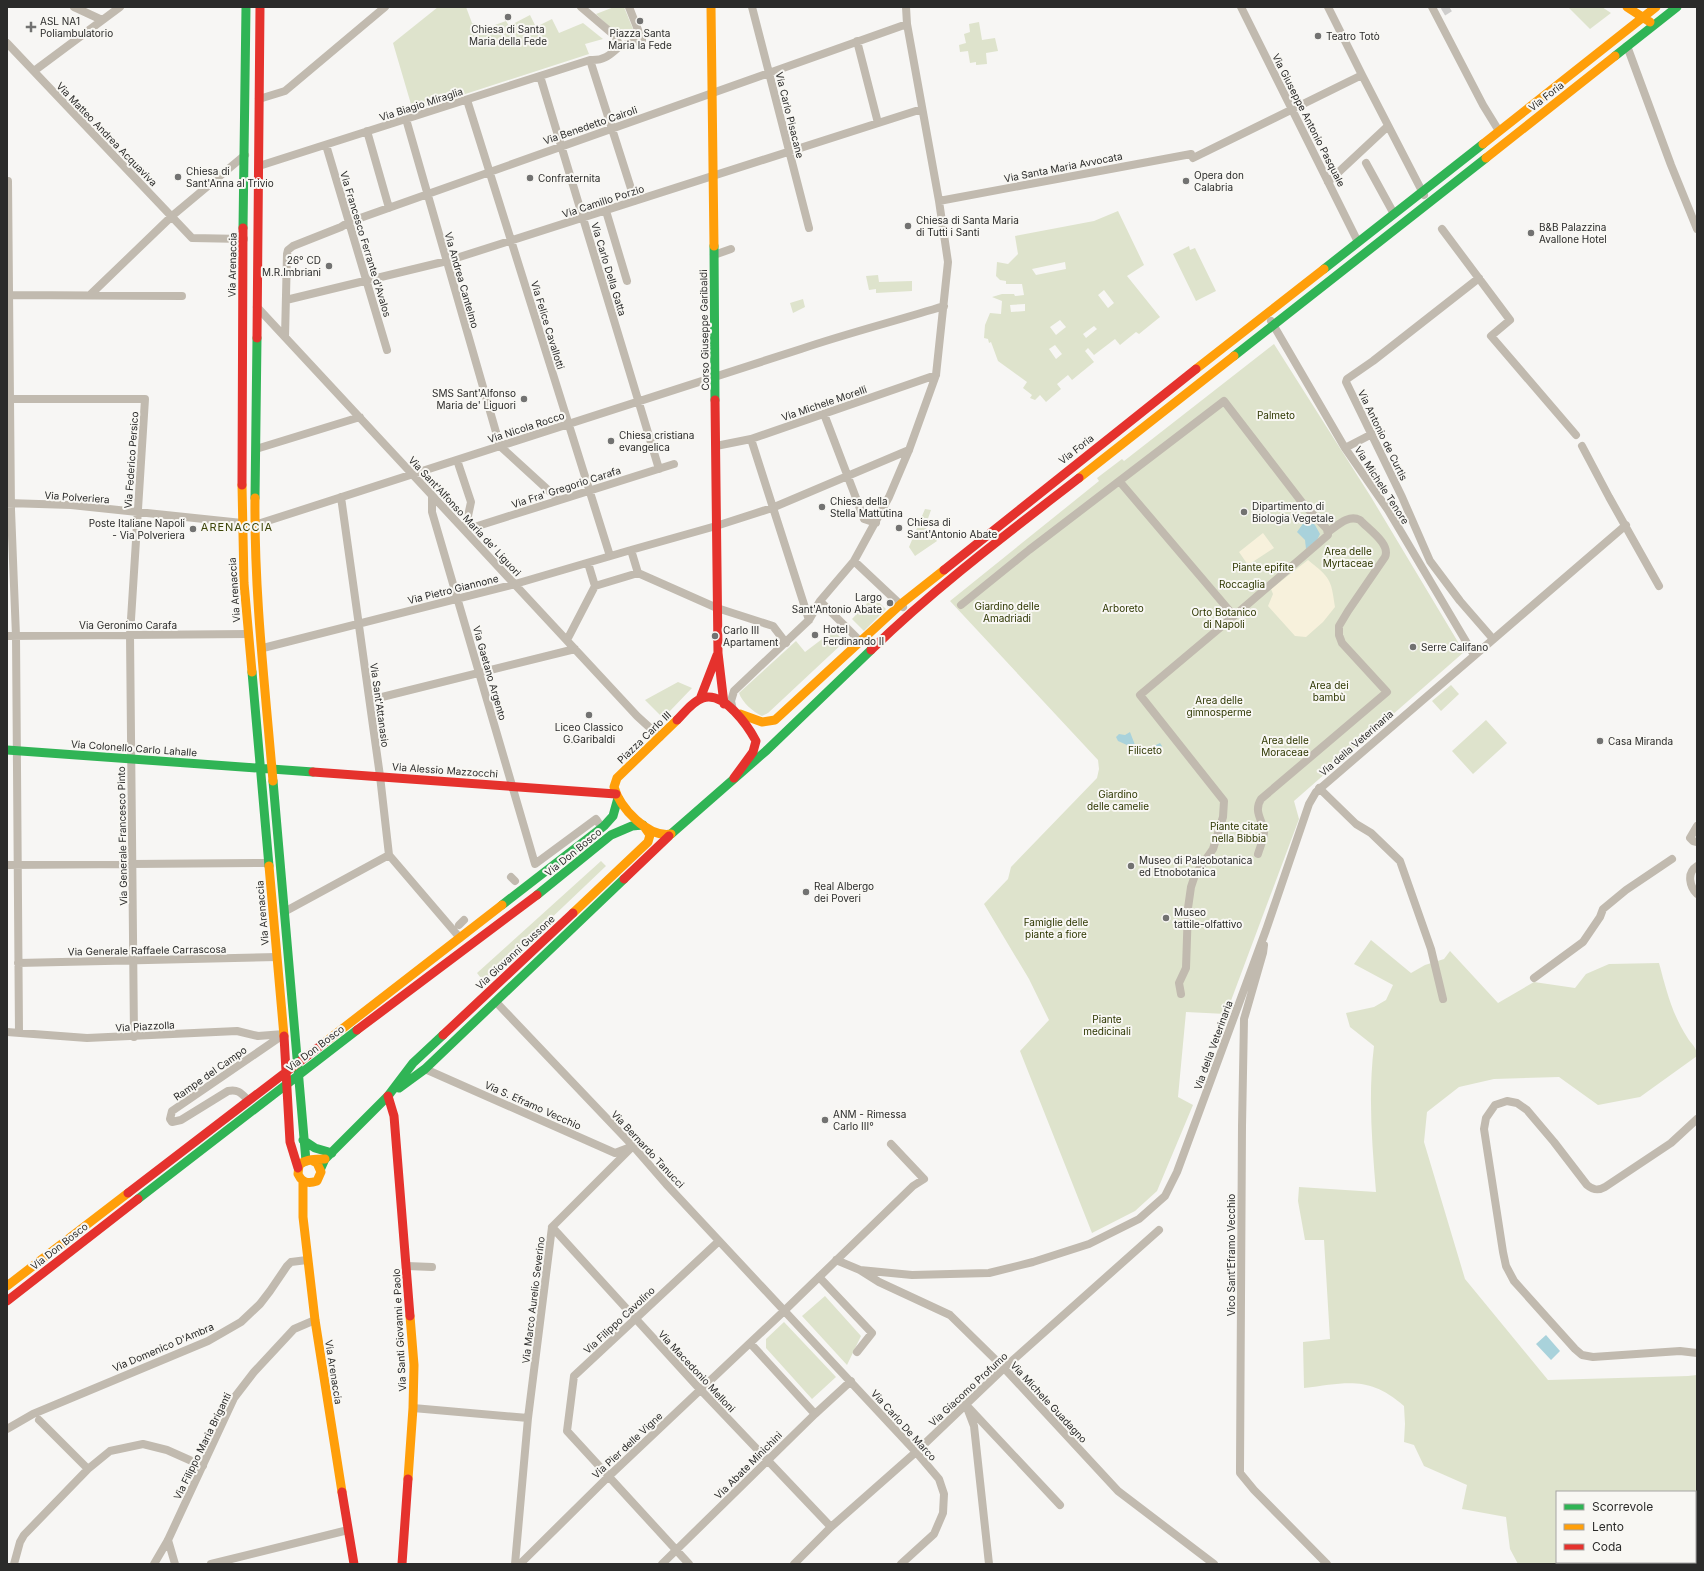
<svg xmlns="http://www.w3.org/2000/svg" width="1704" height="1571" font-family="Inter,sans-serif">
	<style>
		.green { fill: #dee3cc; fill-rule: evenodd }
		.sand { fill: #f7f1dc }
		.water { fill: #a9d2db }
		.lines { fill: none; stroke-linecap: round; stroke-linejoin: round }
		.street-tunnel { stroke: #cecdcc; stroke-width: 8; stroke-dasharray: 8 4; stroke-linecap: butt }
		.street { stroke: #c1baaf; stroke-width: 8 }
		.fast { stroke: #30b455; stroke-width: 9 }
		.slow { stroke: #ff9f0a; stroke-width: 9 }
		.jam { stroke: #e5322d; stroke-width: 9 }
		.poi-dot { fill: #727271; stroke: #f8f7f3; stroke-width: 1.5 }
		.labels { text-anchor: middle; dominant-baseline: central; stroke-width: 4; stroke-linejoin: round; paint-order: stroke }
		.poi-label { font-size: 10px; fill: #2b2b2a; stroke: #f8f7f3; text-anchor: start }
		.street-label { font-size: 10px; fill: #2b2b2a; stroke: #f8f7f3 }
		.park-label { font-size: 10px; fill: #2d3600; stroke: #f8f7f3 }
		.neighbourhood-label { font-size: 11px; letter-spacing: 1px; fill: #3d4508; stroke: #f8f7f3 }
	</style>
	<rect width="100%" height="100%" fill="#f7f6f4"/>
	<path class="green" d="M438,7H466L472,23H475L478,31L506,21L509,26L530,15L536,27L552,19L559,33L583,23L603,39L585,44L589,54L413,111L393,43Z
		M614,7H624L635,34L621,38L596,14Z
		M1568,7H1602L1611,13L1590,29Z
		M979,22L982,40L995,38L998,51L986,53L987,64L976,65V62L970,63L968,51L960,52L959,45L966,43L964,34L970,32L969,24Z
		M1118,211L1144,265L1127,276L1160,317L1139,334L1136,332L1120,345L1115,339L1094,355L1088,348L1085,351L1094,362L1072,380L1068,375L1057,384L1061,389L1046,402L1040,395L1035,400L1030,398L1032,395L1023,388L1027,382L998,361L991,342L989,343L988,339L984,338L985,325L990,313L1001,314L1002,301L992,297L1002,294H1014L1015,296L1024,295L1022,284H1006V281L1000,280L996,276L997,262L1008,264L1018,254L1015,236L1094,221ZM1065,262L1066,269L1036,275L1032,269ZM1104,290L1114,303L1108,308L1098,295ZM1025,304V311L1011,312L1010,305ZM1060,320L1066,327L1056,335L1050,327ZM1094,326L1097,329L1086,338L1083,334ZM1055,345L1062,354L1056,359L1049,349Z
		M1189,246L1190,250L1195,248L1216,291L1196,301L1173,254Z
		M878,275L879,282L912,281V291L876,293V289L869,290L866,276Z
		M803,299L805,307L793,313L790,303Z
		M1274,344L1371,497L1464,652L1294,801L1299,819L1226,1014L1186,1012L1178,1097L1193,1105L1157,1191L1135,1211L1092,1233L1020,1051L1049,1020L1029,979L984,904L1008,879L1011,867L1097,778L1099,769L1098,760L950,601L1099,481L1097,478L1122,459L1124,461Z
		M925,509L931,510L925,527L937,541L915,556L909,547Z
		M873,597L886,609L864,631L852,619Z
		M834,630L844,642L768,713L762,716C753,712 742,702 739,693L796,641L805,652Z
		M678,682L692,688L669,712L661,716L645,700Z
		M1451,685L1459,694L1441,711L1432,701Z
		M1486,720L1507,743L1473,774L1452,751Z
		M601,861L606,866L484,982L477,973Z
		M1371,940L1411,973L1425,965L1444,959L1450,951L1498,1003L1534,982L1575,988L1586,974L1609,964L1659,963C1666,989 1672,1014 1687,1037C1691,1044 1697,1047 1697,1056L1640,1097L1598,1105L1559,1077L1494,1079L1459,1087L1427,1112L1424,1142L1465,1279L1548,1380L1688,1376L1697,1375V1564H1518L1510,1549L1506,1517L1462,1509L1467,1485L1424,1466L1414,1445L1404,1442L1405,1424L1404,1406C1369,1375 1346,1383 1304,1388L1303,1342L1330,1339L1324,1240H1305L1298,1201L1299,1187L1376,1192C1372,1143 1368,1095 1374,1046L1350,1027L1346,1013L1374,1007L1386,1000L1393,985L1354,964ZM1557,1492H1695V1562H1557Z
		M825,1296L861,1336L847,1365L802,1316Z
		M784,1322L836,1377L812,1399L766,1348V1339Z"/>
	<path class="sand" d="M1263,533L1274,548L1248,565L1239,552Z
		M1308,560C1330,578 1331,578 1335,607L1323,622L1306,637L1295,636L1268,606L1273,594L1271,589Z"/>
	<path class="water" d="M1307,518L1315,525L1320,534L1317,540L1306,549L1305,540L1297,532Z
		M1130,732L1135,745L1131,753H1128L1127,745L1118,741L1116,737L1119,734L1125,735Z
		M1160,743L1162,746C1162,756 1151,755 1143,756L1144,752L1153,749L1154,746Z
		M1546,1335L1560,1351L1551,1360L1536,1344Z"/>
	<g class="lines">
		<path class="street-tunnel" d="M1443,12L1451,7"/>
		<path class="street" d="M74,7L102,20
			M581,7L615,36L620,46L642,40L629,7
			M752,7L809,228
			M1241,7L1358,242
			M1328,7L1362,75L1424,195
			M1432,7L1483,105L1499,131
			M857,41L878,123
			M7,43L192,238L244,239
			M1627,46L1671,165L1697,229
			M590,60L635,201
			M34,71L120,7
			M540,76L659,469
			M259,99L285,91L385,7
			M467,100L610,556
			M406,119L500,446L559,500
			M367,131L389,208
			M326,145L387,350
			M1193,158L1362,75
			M1366,163L1394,214
			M259,166L590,60C604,61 610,55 620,46
			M7,181H8L11,510L16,636L19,1033
			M1328,182L1388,126
			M939,201L1191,154
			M606,211L627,281
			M1442,229L1510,320L1491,336L1576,435
			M714,255L731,249
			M1479,278L1373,361L1347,379L1346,382L1402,497L1430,561L1460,601L1493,639
			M91,294L172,216L245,155
			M7,295L182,296
			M286,300L447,261L922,109
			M257,307L637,716L660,737
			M1271,321L1345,448L1388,510L1474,655
			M285,337L287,254L288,250L293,246L341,227L349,222L907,24
			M7,399H145L130,635L134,1037
			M824,414L864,519L876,523
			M751,439L809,620
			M716,446L751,439L936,375
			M1582,446L1609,497L1659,586
			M1345,448L1372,434
			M256,449L360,417
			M457,460L471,502L465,530
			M432,495V512L535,864L596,819L602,828
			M341,497L380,776L389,855L460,938
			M7,503L71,505L242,523
			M255,525C437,466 619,407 801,349C848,333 896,321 944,306
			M465,530L674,464
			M854,561L903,607
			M588,563L595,586L638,573L631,550
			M638,573L717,608L773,626L786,643
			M820,601L861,642
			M961,605L1029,550L1224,401L1304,505L1327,529L1328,535L1234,616L1120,482
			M7,636L248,634
			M567,640L595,586
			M263,648L515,584L631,550L716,526L772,508L909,450
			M370,700L575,649
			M733,710L731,701L734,691L809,620L820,601L854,561L889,497L909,450L936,375L948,262L939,201L907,24L906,7
			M1319,788L1356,824L1371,833L1400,861L1431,949L1443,999
			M1697,826L1690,838L1693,841L1697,842
			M1258,854C1260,847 1264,839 1264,832C1263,820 1253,812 1261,799L1387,692L1342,643L1339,635V626L1348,611L1385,557C1391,544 1368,529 1360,520C1348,514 1337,526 1328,532
			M7,865L268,863
			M1697,866C1686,873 1690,887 1697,894
			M511,877L515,881
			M284,912L389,855
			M459,925L464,920
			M1264,945L1263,953L1244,1019L1242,1126L1240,1470V1473L1254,1490L1327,1564
			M18,963L277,957
			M1534,978L1583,942L1600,917L1603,909L1626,890L1672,859
			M1181,994L1179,983L1186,968L1188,908L1191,887L1195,875L1213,849L1223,817L1224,801L1140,695L1234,616
			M496,1002L633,1146L666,1184L916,1452L939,1479L944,1494L943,1513L934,1534L901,1564
			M7,1032L87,1038L237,1031L258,1036L284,1034
			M425,1069L615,1153L628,1148
			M248,1100C241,1093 238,1089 228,1091L181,1120L172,1122L170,1119L172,1111L283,1035
			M1697,1119L1671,1143L1605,1187C1598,1191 1593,1190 1587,1185L1554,1142L1527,1110L1517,1103L1507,1101L1495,1105L1486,1118L1484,1129L1503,1252L1506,1266L1514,1281L1575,1349L1582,1355L1593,1357L1680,1351L1697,1353
			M552,1227L697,1386L831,1527
			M836,1260L860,1270L879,1282L950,1315L1004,1368L1118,1491L1214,1564
			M407,1266L432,1267
			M860,1270L912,1275L950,1274L989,1273L1033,1262L1089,1244L1139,1219L1165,1196L1177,1172L1266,930L1309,804L1316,792L1626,525
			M819,1277L872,1333L857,1352
			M750,1343L815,1414
			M966,1405L974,1426L989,1564
			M413,1408L528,1418
			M969,1408L1060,1505
			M39,1420L88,1469
			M7,1429L33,1414L208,1341L241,1322L260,1304L270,1291L287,1266L291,1262L307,1260
			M168,1540L175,1564
			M14,1564L20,1542L24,1535L88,1469L110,1451L143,1444L167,1450L203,1466
			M154,1564L168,1540L234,1398L254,1372L294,1329L315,1320
			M211,1564L348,1530
			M515,1564L528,1418L552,1227L633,1146
			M520,1564L608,1477L784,1311L913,1186L924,1179L891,1144
			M662,1564L815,1414L851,1381
			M689,1564L567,1431L574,1376L719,1241
			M794,1564L831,1527L916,1452L1004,1368L1159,1230"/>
		<path class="fast" d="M1615,56L1677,7
			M243,228L246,7
			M714,246L715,400
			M1324,269L1483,144
			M1234,356L1486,158
			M255,498L257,338
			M252,672L269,866
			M7,750L313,772
			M273,781L306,1161
			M671,834L767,750L871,650
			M537,895L611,835L632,826L643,825
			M502,905L604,826L613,816L618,798
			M399,1088L425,1069L624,879
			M303,1140L315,1148L332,1153
			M321,1168L325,1159L388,1096L413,1063L443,1035
			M138,1199L357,1030"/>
		<path class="slow" d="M711,7L714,246
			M1627,7L1650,22
			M1483,144L1656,7
			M1486,158L1615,56
			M1196,369L1324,269
			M1079,478L1234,356
			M242,485L244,583L252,672
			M255,498C254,592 265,687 273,781
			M740,714L762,722L775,720L901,604L944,570
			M671,834C648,838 620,808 614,787L617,778L677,720
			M269,866L284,1036
			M573,913L648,842L650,835L643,825
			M324,1043L502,905
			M311,1160L317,1163L321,1172L317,1181C308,1184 302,1183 298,1174L299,1165C306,1159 316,1159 325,1159
			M303,1182V1217L315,1320L342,1492
			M7,1286L128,1193
			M408,1479L413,1408L414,1365L410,1316"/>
		<path class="jam" d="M257,338L260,7
			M715,400L718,653L724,704
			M242,485L243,228
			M944,570L1196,369
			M871,650C936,587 1008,533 1079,478
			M700,699L717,655
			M677,720C684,713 693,701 703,698C724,691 748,726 756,741L753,752L734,778
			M313,772L616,794
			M624,879L669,836
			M357,1030L537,895
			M443,1035L573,913
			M284,1036L290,1142L298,1168
			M388,1096L394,1116L410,1316
			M128,1193L324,1043
			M7,1301L138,1199
			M342,1492L354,1564
			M402,1564L408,1479"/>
	</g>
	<g class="poi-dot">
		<circle cx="508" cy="17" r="4"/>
		<circle cx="640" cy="21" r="4"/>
		<path d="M29 21h4v4h4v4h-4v4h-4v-4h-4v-4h4z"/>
		<circle cx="1318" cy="36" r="4"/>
		<circle cx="178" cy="177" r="4"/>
		<circle cx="530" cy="178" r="4"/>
		<circle cx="1186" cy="181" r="4"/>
		<circle cx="908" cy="226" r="4"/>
		<circle cx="1531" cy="233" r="4"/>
		<circle cx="329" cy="266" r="4"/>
		<circle cx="524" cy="399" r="4"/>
		<circle cx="611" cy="441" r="4"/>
		<circle cx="822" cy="507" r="4"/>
		<circle cx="1244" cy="512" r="4"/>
		<circle cx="899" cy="528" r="4"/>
		<circle cx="193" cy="529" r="4"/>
		<circle cx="890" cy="603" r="4"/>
		<circle cx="815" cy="635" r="4"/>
		<circle cx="715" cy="636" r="4"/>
		<circle cx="1413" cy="647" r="4"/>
		<circle cx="589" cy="715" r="4"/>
		<circle cx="1600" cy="741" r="4"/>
		<circle cx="1131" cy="866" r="4"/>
		<circle cx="806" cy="892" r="4"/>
		<circle cx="1166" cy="918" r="4"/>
		<circle cx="825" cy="1120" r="4"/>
	</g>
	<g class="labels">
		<g class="poi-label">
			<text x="40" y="21">ASL NA1<tspan x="40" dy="12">Poliambulatorio</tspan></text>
			<text x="508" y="29" text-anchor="middle">Chiesa di Santa<tspan x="508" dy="12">Maria della Fede</tspan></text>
			<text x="640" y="33" text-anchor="middle">Piazza Santa<tspan x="640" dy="12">Maria la Fede</tspan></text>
			<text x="1326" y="36">Teatro Totò</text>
			<text x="186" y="171">Chiesa di<tspan x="186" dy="12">Sant'Anna al Trivio</tspan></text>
			<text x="1194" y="175">Opera don<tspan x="1194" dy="12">Calabria</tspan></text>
			<text x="538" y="178">Confraternita</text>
			<text x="916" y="220">Chiesa di Santa Maria<tspan x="916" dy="12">di Tutti i Santi</tspan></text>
			<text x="1539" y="227">B&amp;B Palazzina<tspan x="1539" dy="12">Avallone Hotel</tspan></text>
			<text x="321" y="260" text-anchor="end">26° CD<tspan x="321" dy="12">M.R.Imbriani</tspan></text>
			<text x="516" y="393" text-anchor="end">SMS Sant'Alfonso<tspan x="516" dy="12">Maria de' Liguori</tspan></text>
			<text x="619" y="435">Chiesa cristiana<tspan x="619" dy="12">evangelica</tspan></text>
			<text x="830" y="501">Chiesa della<tspan x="830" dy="12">Stella Mattutina</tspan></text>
			<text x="1252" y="506">Dipartimento di<tspan x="1252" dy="12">Biologia Vegetale</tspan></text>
			<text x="907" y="522">Chiesa di<tspan x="907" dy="12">Sant'Antonio Abate</tspan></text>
			<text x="185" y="523" text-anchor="end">Poste Italiane Napoli<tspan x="185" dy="12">- Via Polveriera</tspan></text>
			<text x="882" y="597" text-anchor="end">Largo<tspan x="882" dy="12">Sant'Antonio Abate</tspan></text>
			<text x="823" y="629">Hotel<tspan x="823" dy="12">Ferdinando II</tspan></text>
			<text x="723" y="630">Carlo III<tspan x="723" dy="12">Apartament</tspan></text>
			<text x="1421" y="647">Serre Califano</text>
			<text x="589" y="727" text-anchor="middle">Liceo Classico<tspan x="589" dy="12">G.Garibaldi</tspan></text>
			<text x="1608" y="741">Casa Miranda</text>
			<text x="1139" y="860">Museo di Paleobotanica<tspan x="1139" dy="12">ed Etnobotanica</tspan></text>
			<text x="814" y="886">Real Albergo<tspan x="814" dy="12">dei Poveri</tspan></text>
			<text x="1174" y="912">Museo<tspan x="1174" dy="12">tattile-olfattivo</tspan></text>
			<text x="833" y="1114">ANM - Rimessa<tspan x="833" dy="12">Carlo III°</tspan></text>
		</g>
		<g class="street-label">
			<text transform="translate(1546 96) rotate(-38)">Via Foria</text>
			<text transform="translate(421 104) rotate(-18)">Via Biagio Miraglia</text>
			<text transform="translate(790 115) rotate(76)">Via Carlo Pisacane</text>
			<text transform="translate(1309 120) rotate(63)">Via Giuseppe Antonio Pasquale</text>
			<text transform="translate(590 125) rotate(-19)">Via Benedetto Cairoli</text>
			<text transform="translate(107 134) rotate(46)">Via Matteo Andrea Acquaviva</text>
			<text transform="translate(1063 167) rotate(-11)">Via Santa Maria Avvocata</text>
			<text transform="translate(603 201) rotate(-18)">Via Camillo Porzio</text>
			<text transform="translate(366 244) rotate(73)">Via Francesco Ferrante d'Avalos</text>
			<text transform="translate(232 265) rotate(-89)">Via Arenaccia</text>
			<text transform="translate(609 269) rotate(73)">Via Carlo Della Gatta</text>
			<text transform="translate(462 280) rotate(74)">Via Andrea Cantelmo</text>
			<text transform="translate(548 325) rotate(73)">Via Felice Cavallotti</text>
			<text transform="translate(704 330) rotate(-91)">Corso Giuseppe Garibaldi</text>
			<text transform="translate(824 403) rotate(-19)">Via Michele Morelli</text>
			<text transform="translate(526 427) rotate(-18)">Via Nicola Rocco</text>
			<text transform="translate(1383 435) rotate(64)">Via Antonio de Curtis</text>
			<text transform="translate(1076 449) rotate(-38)">Via Foria</text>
			<text transform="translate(131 460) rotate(-86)">Via Federico Persico</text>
			<text transform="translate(1382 485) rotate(57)">Via Michele Tenore</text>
			<text transform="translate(566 487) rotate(-18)">Via Fra' Gregorio Carafa</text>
			<text transform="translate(77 497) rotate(4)">Via Polveriera</text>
			<text transform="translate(465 516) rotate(47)">Via Sant'Alfonso Maria de' Liguori</text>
			<text transform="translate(453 589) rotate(-14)">Via Pietro Giannone</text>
			<text transform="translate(234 590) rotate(-94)">Via Arenaccia</text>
			<text x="128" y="625">Via Geronimo Carafa</text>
			<text transform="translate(490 673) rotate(74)">Via Gaetano Argento</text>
			<text transform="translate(380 705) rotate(82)">Via Sant'Attanasio</text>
			<text transform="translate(644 737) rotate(-44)">Piazza Carlo III</text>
			<text transform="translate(1356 743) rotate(-41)">Via della Veterinaria</text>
			<text transform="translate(134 748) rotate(4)">Via Colonello Carlo Lahalle</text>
			<text transform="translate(445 770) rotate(4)">Via Alessio Mazzocchi</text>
			<text transform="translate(122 836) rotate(-91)">Via Generale Francesco Pinto</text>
			<text transform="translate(573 852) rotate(-39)">Via Don Bosco</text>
			<text transform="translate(262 913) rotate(-95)">Via Arenaccia</text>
			<text transform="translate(147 950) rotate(-1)">Via Generale Raffaele Carrascosa</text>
			<text transform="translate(515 952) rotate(-43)">Via Giovanni Gussone</text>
			<text transform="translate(145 1026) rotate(-3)">Via Piazzolla</text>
			<text transform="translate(1213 1045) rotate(-70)">Via della Veterinaria</text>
			<text transform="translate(315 1048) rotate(-37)">Via Don Bosco</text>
			<text transform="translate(210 1073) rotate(-35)">Rampe del Campo</text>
			<text transform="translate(533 1105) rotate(24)">Via S. Eframo Vecchio</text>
			<text transform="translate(648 1149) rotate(47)">Via Bernardo Tanucci</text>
			<text transform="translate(59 1246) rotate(-38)">Via Don Bosco</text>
			<text transform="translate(1231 1255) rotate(-90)">Vico Sant'Eframo Vecchio</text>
			<text transform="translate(533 1300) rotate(-83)">Via Marco Aurelio Severino</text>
			<text transform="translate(619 1320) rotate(-43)">Via Filippo Cavolino</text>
			<text transform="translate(399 1330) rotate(-93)">Via Santi Giovanni e Paolo</text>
			<text transform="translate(163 1347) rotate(-23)">Via Domenico D'Ambra</text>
			<text transform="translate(697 1371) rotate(47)">Via Macedonio Melloni</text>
			<text transform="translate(334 1372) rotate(81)">Via Arenaccia</text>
			<text transform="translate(968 1389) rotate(-43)">Via Giacomo Profumo</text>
			<text transform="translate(1049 1402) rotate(47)">Via Michele Guadagno</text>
			<text transform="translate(904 1425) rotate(48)">Via Carlo De Marco</text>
			<text transform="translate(627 1445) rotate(-43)">Via Pier delle Vigne</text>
			<text transform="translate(202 1446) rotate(-64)">Via Filippo Maria Briganti</text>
			<text transform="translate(748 1465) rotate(-45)">Via Abate Minichini</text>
		</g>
		<g class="park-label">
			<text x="1276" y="415">Palmeto</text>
			<text x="1348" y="551">Area delle<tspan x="1348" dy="12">Myrtaceae</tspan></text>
			<text x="1263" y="567">Piante epifite</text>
			<text x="1242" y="584">Roccaglia</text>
			<text x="1007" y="606">Giardino delle<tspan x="1007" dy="12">Amadriadi</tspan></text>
			<text x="1123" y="608">Arboreto</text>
			<text x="1224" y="612">Orto Botanico<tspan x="1224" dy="12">di Napoli</tspan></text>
			<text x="1329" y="685">Area dei<tspan x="1329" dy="12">bambù</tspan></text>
			<text x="1219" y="700">Area delle<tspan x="1219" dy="12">gimnosperme</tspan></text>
			<text x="1285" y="740">Area delle<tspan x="1285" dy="12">Moraceae</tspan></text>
			<text x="1145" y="750">Filiceto</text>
			<text x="1118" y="794">Giardino<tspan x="1118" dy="12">delle camelie</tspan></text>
			<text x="1239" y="826">Piante citate<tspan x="1239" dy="12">nella Bibbia</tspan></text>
			<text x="1056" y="922">Famiglie delle<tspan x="1056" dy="12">piante a fiore</tspan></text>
			<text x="1107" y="1019">Piante<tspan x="1107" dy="12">medicinali</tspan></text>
		</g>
		<g class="neighbourhood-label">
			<text x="237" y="527">ARENACCIA</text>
		</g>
	</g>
	<rect width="1704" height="1571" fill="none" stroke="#2b2b2a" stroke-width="16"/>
	<rect x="1556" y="1491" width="140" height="72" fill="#f8f7f3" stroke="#a6a5a3"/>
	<rect x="1564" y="1504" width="20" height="6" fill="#30b455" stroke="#a6a5a3"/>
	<text x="1592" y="1511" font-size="12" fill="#2b2b2a">Scorrevole</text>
	<rect x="1564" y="1524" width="20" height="6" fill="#ff9f0a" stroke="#a6a5a3"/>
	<text x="1592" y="1531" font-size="12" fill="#2b2b2a">Lento</text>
	<rect x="1564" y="1544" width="20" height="6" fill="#e5322d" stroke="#a6a5a3"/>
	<text x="1592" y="1551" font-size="12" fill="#2b2b2a">Coda</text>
</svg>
